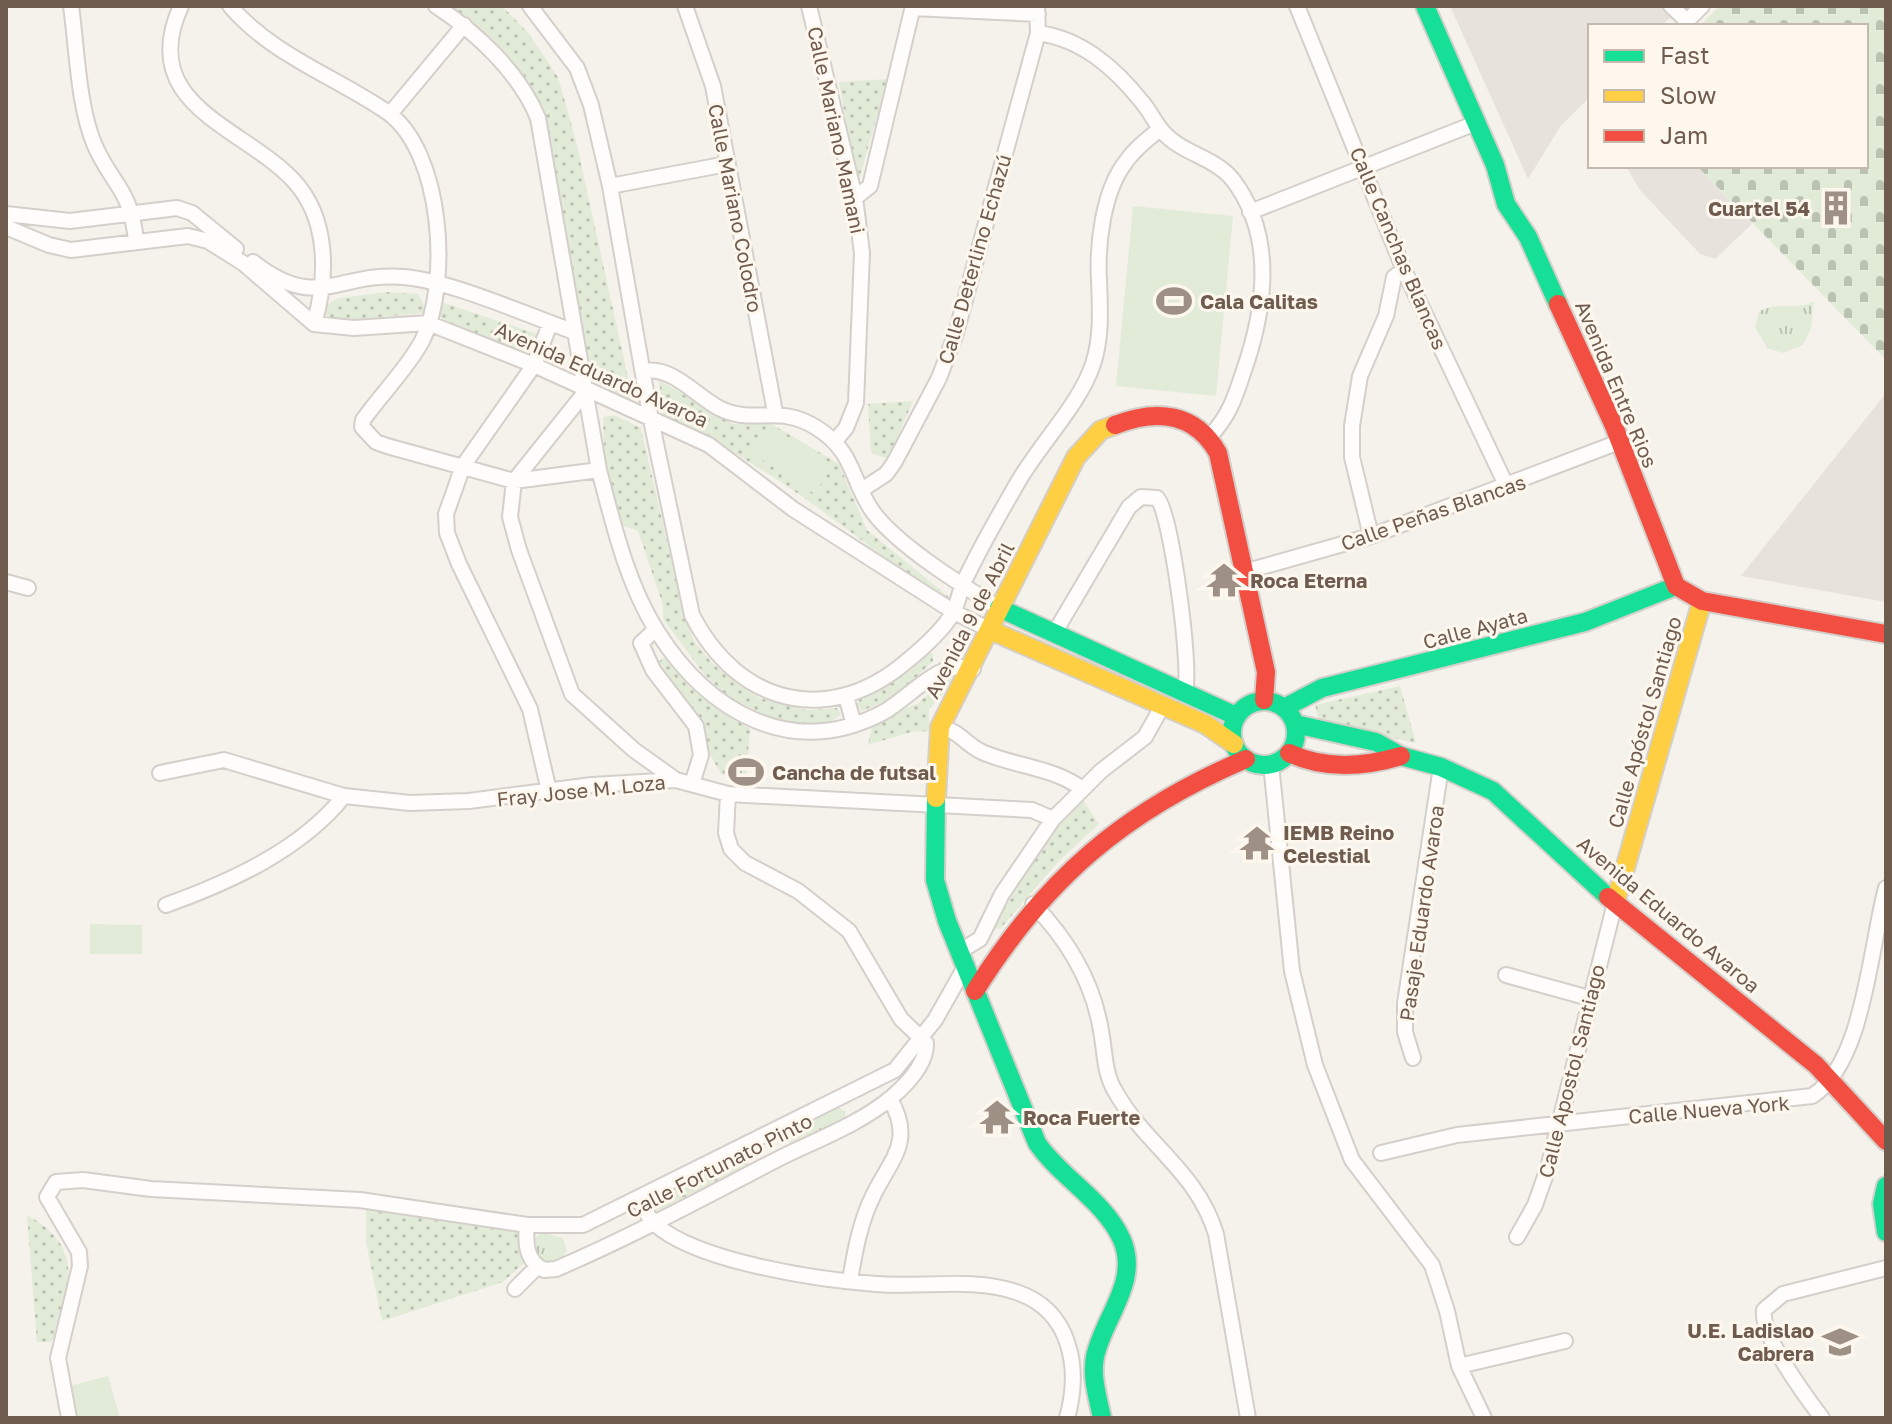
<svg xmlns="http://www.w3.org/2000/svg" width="1892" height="1424" font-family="'Golos Text',sans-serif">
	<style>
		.industrial { fill: #e8e2dd }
		.grass { fill: url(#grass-tufts) }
		.cemetery { fill: url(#cemetery-stones) }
		.park { fill: url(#park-dots) }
		.pitch { fill: #e2ebd8 }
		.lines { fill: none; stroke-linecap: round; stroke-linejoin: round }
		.street-casing { stroke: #d4cfca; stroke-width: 18 }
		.fast-casing { stroke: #d5cfca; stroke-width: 22 }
		.slow-casing { stroke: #d5cfca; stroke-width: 22 }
		.jam-casing { stroke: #d5cfca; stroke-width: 22 }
		.street { stroke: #fefdfc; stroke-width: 14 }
		.fast { stroke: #16e098; stroke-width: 18 }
		.slow { stroke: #ffcf43; stroke-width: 18 }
		.jam { stroke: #f24e42; stroke-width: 18 }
		.labels { text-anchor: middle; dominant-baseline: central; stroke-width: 6; stroke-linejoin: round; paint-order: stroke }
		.street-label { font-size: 20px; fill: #705c4f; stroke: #fdf7ee }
		.poi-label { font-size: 20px; font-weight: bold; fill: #705c4f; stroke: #fdf7ee; text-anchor: start }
	</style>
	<defs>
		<pattern id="grass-tufts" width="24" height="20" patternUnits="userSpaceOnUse" patternTransform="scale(2)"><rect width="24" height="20" fill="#e2ebd8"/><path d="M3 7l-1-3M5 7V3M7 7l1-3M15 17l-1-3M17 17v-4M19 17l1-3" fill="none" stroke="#bcc2b2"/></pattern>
		<pattern id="cemetery-stones" width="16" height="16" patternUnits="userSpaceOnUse" patternTransform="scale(2)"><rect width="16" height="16" fill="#e2ebd8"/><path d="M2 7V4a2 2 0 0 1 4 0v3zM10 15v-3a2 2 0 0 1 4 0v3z" fill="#bcc2b2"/></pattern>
		<pattern id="park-dots" width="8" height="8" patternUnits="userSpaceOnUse" patternTransform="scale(2)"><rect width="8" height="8" fill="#e2ebd8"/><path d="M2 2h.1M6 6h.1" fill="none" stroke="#bcc2b2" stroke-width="1.8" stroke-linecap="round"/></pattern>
	</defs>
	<rect width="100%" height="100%" fill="#f5f2ec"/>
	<path class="industrial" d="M1450,6H1661L1672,16L1661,26H1590V97L1560,127L1528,179Z
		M1626,166H1697L1752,224L1715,259L1700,254L1639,189Z
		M1886,393V602L1741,576Z"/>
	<path class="grass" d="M1814,301L1811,328L1803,345L1783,353L1767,348L1755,327L1759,312C1776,300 1796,312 1814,301Z
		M839,1107L845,1112V1119L790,1144L785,1134L789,1130Z
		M541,1232L563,1238L567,1251L562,1258L546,1264L538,1259L535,1238Z"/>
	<path class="cemetery" d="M1719,6H1886V360L1697,166H1866V26H1700Z"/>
	<path class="park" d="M435,6H502L529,34L558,77L576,141L633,400L594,389L523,96L491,57Z
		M888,79L857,186L839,82Z
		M388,292L418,294L425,307L423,313L357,319L325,317V306L339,298Z
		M441,302L537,334L539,340L530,355L521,354L439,317L435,313Z
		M659,380L733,424L770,423L839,464L867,530L949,597L944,604C856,536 765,461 663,416Z
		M913,401L890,454L886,458L871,453L868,404Z
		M614,415L641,428L683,611L694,641L714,665L759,698L807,710L837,708L841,714L830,723H799L774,719L728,697L704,674L663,619V605L638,531L621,525L604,454L603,417Z
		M927,653L933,654V661L897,696L862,711L857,705L860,698L896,680Z
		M664,658L671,660L707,700L750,729L746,778L722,775L656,663Z
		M946,678L953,679V683L929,709V731L911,732L868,745L873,722L918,703Z
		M1400,686L1416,743L1320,723L1315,705Z
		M1083,800L1099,824L1059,861L1000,929L995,928C1020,882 1041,832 1083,800Z
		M746,1150L750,1155L747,1165L656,1212L652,1210L650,1200L653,1197Z
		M366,1208L512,1227L524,1236L526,1261L503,1282L382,1321L366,1242Z
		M27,1215C85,1247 69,1284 57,1337L50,1342H37Z"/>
	<path class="pitch" d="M1133,206L1233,216L1216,396L1116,386Z
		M769,425L833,465L815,494L751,453Z
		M90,924L142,925V954H90Z
		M108,1376L120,1418H78L70,1386Z"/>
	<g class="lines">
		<g class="street-casing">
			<path id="street" d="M71,6C77,48 78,107 95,146C113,186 130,188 136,240
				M181,6C136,105 242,126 293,180C329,218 328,277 314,324
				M230,6C272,55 334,76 387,112C443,151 451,284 422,341C407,369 382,393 363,420L362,427L376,442L387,446L514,481L599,470
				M436,6C477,33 519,72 538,118L599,470C613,523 627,584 657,631C708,712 792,761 884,712C912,696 940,658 973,669
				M530,6L577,68L591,105L610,186L651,420L692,615C738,705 829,728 907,661C923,648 942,631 953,613C958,604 959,593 963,584C979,549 999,515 1018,482C1039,445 1080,404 1093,364C1102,337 1100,308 1099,280C1097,244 1103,192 1125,163C1134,149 1148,139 1160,129
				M685,6L713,86L775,412
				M809,6L855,198L862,253L856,403L846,428L835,441
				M1297,6L1404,270L1507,487
				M1671,6L1687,21L1702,6
				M913,8L1038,14
				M1038,33C1082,39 1115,68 1142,102C1150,111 1155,123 1163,132C1182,154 1215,157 1233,180C1276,237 1265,311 1243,373C1235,398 1228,418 1209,437
				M390,114L464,25
				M610,186L727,164
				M855,198L870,186L913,6
				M1250,212L1476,123
				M6,214L70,221L177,208L192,213L236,249
				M6,227L49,245L71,250L188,236L208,241L243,263L314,324L354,328L428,323L534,365L709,445L793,509L954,612L990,630
				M253,262C318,313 338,271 404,277C455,282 526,315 575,332
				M645,371C672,366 696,396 719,408C754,426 778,403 817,428C855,452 851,481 873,512C898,546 963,586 999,608
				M586,391L514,481L510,517L519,550L572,694L634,750L676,780
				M863,489L886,474L894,463L939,378L956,333L1038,33L1037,6
				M1371,536L1352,457V426L1360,376L1386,316L1394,277L1404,270
				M1244,572L1371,536L1619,442
				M6,582L28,588
				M656,629L641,643L653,670L696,726L701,755L692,784
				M1055,632L1129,507L1141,497L1157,498C1171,511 1192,670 1185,690
				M846,696L854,725
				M940,727C960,731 965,744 982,752C1013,766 1056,768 1082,789
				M1271,764L1292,971L1315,1065L1352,1160L1432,1265L1447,1311L1459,1366L1484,1418
				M160,773L224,760L344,796L410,803L469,801L592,785L676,780L728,794L1032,810L1053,819
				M549,791L530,709L459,564L447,533L446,514L463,466L534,365L550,324
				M1033,904C1068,940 1093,981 1101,1031C1105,1051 1104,1073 1115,1091C1145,1145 1197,1171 1216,1234L1248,1418
				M166,905C230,882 301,850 344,796
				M959,952L980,939L1002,894L1053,819L1101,771L1145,737L1163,705
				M1506,975L1589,998
				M1413,1058L1405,1032V1003L1441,767
				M1381,1153L1457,1135L1812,1096C1864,1064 1870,946 1886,888
				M639,1199C644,1207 648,1218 655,1224C697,1262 820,1280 876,1284C922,1288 972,1277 1016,1292C1071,1310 1081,1368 1067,1418
				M527,1225C525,1243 526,1261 544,1270L556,1269C633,1236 706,1196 780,1158C816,1140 860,1124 892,1097C907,1084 927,1064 926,1043L901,1019L849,931L798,891L745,863L731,849L726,833L728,794
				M1517,1237L1535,1205L1548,1168L1615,903
				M850,1280C855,1251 860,1222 873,1196C890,1160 915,1142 890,1099
				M515,1289L537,1267
				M1459,1366L1565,1341
				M69,1418L58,1358L80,1266L79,1252L47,1197L56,1182L83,1180L151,1189L360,1200L527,1225H583L895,1070L935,1020L965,967
				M1822,1418C1806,1397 1760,1335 1764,1310L1783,1294L1886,1268"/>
		</g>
		<g class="fast-casing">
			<path id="fast" d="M1425,6L1495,165L1506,204L1528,237L1558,304
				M999,608L1236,716
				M1232 733a32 32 0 1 1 64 0a32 32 0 1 1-64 0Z
				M1284,708L1322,688L1585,622L1676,586
				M1295,724L1376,742L1401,756L1441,767L1493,791L1608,897
				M936,798L935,880L947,921L1037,1143C1061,1178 1105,1201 1122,1240C1140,1282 1103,1318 1095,1357C1091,1377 1098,1398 1102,1418
				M1886,1186L1882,1204L1886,1232"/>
		</g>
		<g class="slow-casing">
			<path id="slow" d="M990,630L1205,724L1234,744
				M936,798L940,727L1076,457L1101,430L1115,425
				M1615,903L1702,601"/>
		</g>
		<g class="jam-casing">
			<path id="jam" d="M1558,304L1614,426L1676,586L1702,601L1886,634
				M1115,425C1156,409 1195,412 1218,453L1266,672L1264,700
				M1289,753C1325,770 1364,767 1401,756
				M1608,897L1816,1065L1886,1141
				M975,991C1045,879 1124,811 1246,759"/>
		</g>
		<use href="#street" class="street"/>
		<use href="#fast" class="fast"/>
		<use href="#slow" class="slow"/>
		<use href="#jam" class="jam"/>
	</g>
	<defs>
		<g id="building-bare" transform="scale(2.76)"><path d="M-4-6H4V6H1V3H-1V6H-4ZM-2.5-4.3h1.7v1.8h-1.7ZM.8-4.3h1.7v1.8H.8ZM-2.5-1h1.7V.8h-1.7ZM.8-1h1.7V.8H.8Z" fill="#9f9086" stroke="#fdf7ee" stroke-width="2.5" paint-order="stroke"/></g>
		<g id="stadium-bare" transform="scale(2.76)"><path d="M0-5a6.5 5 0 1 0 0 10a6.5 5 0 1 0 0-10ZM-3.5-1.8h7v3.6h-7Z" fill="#9f9086" stroke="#fdf7ee" stroke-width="2.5" paint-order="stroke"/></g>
		<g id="temple-bare" transform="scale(2.76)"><path d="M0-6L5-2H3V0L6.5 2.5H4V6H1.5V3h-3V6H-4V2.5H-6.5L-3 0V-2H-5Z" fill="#9f9086" stroke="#fdf7ee" stroke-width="2.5" paint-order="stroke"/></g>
		<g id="school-bare" transform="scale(2.76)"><path d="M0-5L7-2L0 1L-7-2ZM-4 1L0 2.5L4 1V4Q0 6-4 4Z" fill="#9f9086" stroke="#fdf7ee" stroke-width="2.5" paint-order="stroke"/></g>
	</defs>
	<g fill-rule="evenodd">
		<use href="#building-bare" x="1836" y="208"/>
		<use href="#stadium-bare" x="1174" y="301"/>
		<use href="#temple-bare" x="1224" y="580"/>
		<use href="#stadium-bare" x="746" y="772"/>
		<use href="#temple-bare" x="1257" y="843"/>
		<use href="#temple-bare" x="997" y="1117"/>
		<use href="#school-bare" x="1840" y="1342"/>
	</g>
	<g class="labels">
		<g class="street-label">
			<text transform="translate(837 130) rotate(78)">Calle Mariano Mamani</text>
			<text transform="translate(736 208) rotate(79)">Calle Mariano Colodro</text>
			<text transform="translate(1399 248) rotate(67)">Calle Canchas Blancas</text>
			<text transform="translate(974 259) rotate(-74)">Calle Deterlino Echazú</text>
			<text transform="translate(602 374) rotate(24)">Avenida Eduardo Avaroa</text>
			<text transform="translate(1617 384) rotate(67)">Avenida Entre Rios</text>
			<text transform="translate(1433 512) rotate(-19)">Calle Peñas Blancas</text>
			<text transform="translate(969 620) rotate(-63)">Avenida 9 de Abril</text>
			<text transform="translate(1475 628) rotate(-15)">Calle Ayata</text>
			<text transform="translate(1644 722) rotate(-74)">Calle Apóstol Santiago</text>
			<text transform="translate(581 790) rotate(-6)">Fray Jose M. Loza</text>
			<text transform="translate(1421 913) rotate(-82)">Pasaje Eduardo Avaroa</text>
			<text transform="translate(1669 914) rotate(40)">Avenida Eduardo Avaroa</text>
			<text transform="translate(1571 1071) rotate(-76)">Calle Apostol Santiago</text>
			<text transform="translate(1709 1109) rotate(-5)">Calle Nueva York</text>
			<text transform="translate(719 1165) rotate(-27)">Calle Fortunato Pinto</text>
		</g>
		<g class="poi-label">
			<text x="1810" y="208" text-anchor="end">Cuartel 54</text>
			<text x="1200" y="301">Cala Calitas</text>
			<text x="1250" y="580">Roca Eterna</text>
			<text x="772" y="772">Cancha de futsal</text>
			<text x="1283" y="832">IEMB Reino<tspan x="1283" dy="23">Celestial</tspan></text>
			<text x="1023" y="1117">Roca Fuerte</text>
			<text x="1814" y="1330" text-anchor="end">U.E. Ladislao<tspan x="1814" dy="23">Cabrera</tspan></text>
		</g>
	</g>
	<rect width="1892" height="1424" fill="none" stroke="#705c4f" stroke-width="16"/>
	<rect x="1588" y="24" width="280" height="144" fill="#fdf7ee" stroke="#c5b9ae" stroke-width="2"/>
	<rect x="1604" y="50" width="40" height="12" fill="#16e098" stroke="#c5b9ae" stroke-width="2"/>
	<text x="1660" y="64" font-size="24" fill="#705c4f">Fast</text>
	<rect x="1604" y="90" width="40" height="12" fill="#ffcf43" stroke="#c5b9ae" stroke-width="2"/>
	<text x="1660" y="104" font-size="24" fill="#705c4f">Slow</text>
	<rect x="1604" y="130" width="40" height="12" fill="#f24e42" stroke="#c5b9ae" stroke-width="2"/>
	<text x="1660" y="144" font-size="24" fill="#705c4f">Jam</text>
</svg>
